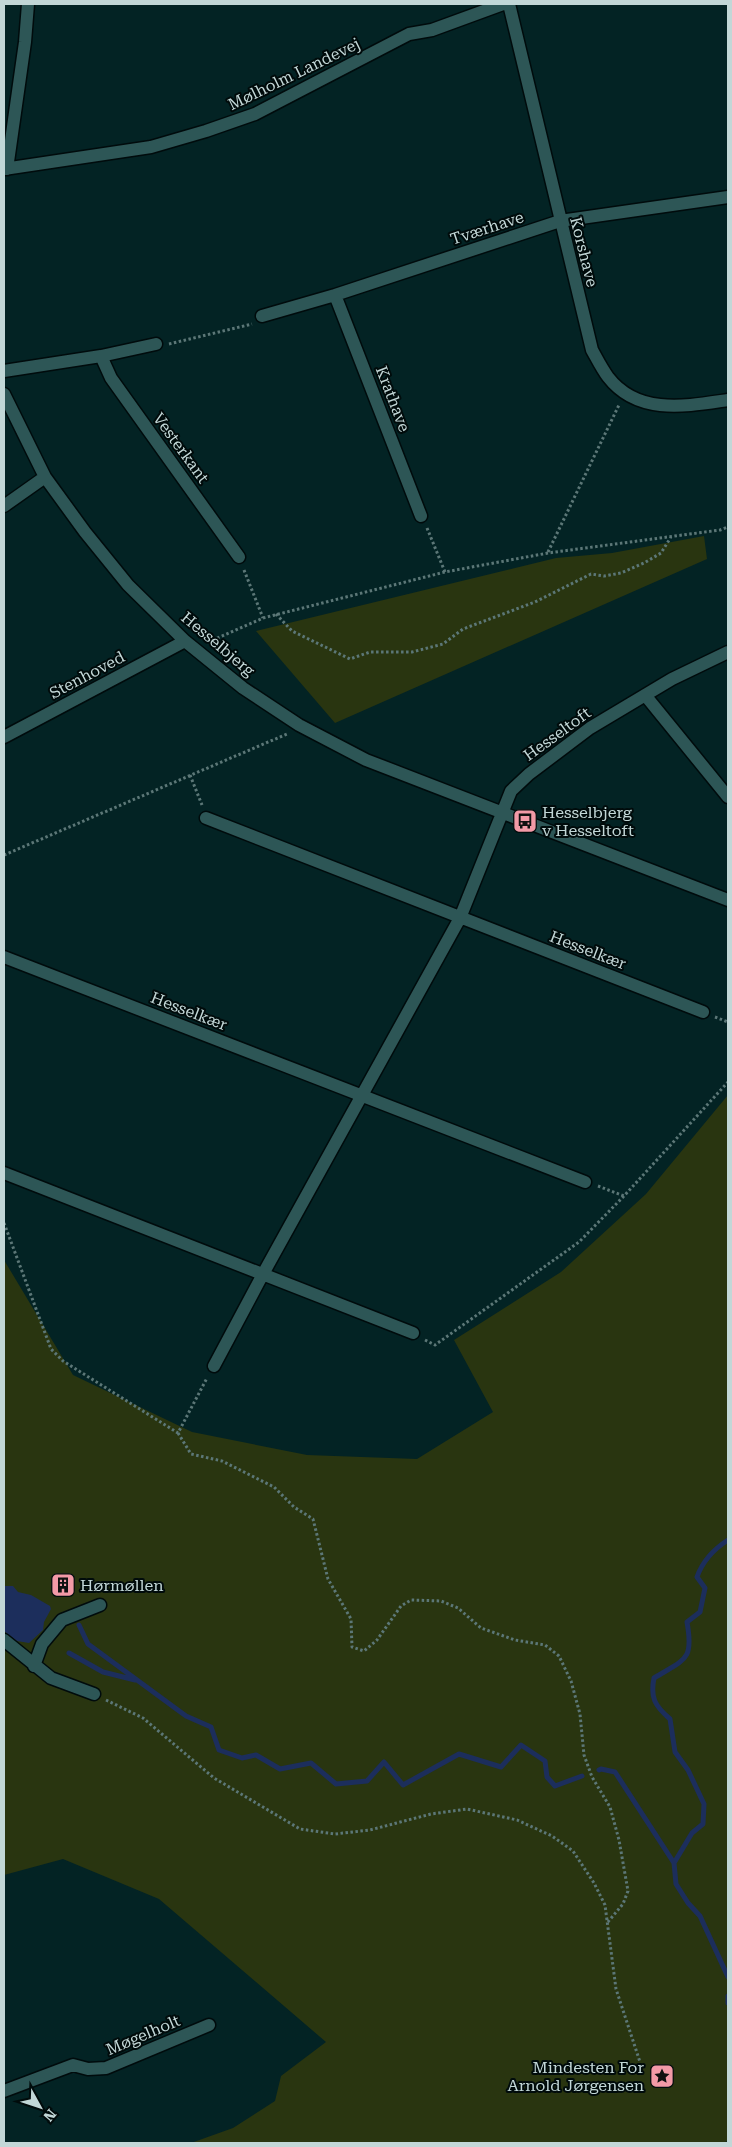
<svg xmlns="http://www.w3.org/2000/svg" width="732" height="2147" font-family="'Roboto Serif',serif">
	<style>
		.green { fill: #293510 }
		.water { fill: #1c2e5c }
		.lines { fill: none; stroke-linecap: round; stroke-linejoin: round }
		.stream { stroke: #1c2e5c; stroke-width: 5 }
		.street-casing { stroke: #000b0c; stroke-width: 15 }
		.path { stroke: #5c7777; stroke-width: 3; stroke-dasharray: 2.5 2.5; stroke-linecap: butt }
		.street { stroke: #2d5656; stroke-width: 12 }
		.labels { text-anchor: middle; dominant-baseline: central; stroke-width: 4; stroke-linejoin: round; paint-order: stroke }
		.street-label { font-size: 16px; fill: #c2d7d7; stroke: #000b0b }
		.poi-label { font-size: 16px; fill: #c2d7d7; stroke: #000b0b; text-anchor: start }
	</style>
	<rect width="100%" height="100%" fill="#032324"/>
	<path class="green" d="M704,536L707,559L335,723L256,631L556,558L612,553Z
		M728,1095V2141L722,2143H191L233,2128L275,2101L281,2076L326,2042L159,1899L63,1859L4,1875V1260L73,1375L192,1432L307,1455L417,1459L493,1412L454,1340L561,1272L646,1194Z"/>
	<path class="water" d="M4,1586H13L18,1592L31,1595L50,1606L51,1609L44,1622L43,1630L29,1643L17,1641L4,1631Z"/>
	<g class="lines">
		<path class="stream" d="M728,1540C714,1549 703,1560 697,1577L705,1588L700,1612L687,1622C694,1661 685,1659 654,1678C650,1698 655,1706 670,1719L675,1752L688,1770L704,1804L703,1824L692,1833L674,1863L676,1884L688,1903L700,1916L728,1977
			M79,1625L88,1644L186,1716L211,1727L219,1750L242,1758L256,1755L280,1769L311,1763L336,1784L367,1781L384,1762L403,1785L459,1754L501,1767L521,1745L545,1761L547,1777L555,1786L582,1776
			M69,1653L103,1672L135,1680
			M599,1770L601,1769L615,1772L674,1863
			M728,1996V2003"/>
		<g class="street-casing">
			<path id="street" d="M509,4L592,350C597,359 602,369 608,377C638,416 687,406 728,400
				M4,169L151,147L206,131L255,114L409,34L432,30L503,4
				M7,169L25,42L28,4
				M335,295L421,516
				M262,316L335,295L560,221L728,197
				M101,356L111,378L239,557
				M4,371L101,356L156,344
				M4,394L45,477L85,532L128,585L185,641L243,688L299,725L366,760L728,900
				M4,506L45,477
				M645,695L728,797
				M4,737L185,641
				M206,818L703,1012
				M4,957L585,1182
				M4,1173L413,1333
				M214,1366L263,1274L460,918L511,791L529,774L590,728L672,679L728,652
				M4,1640L51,1678L94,1694
				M34,1666L42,1644L62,1620L100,1605
				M4,2091L73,2065L88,2069L106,2068L209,2025"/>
		</g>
		<path class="path" d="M169,344L252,324
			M427,528L445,572
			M548,552L619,405
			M244,570L263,618
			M276,614L292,631L350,659L370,652H412L443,644L463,629L535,602L591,574L604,576L621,573L644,563L661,553L671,537
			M208,642L263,618L445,572L548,553L720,530L728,527
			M190,775L202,805
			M4,855L287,734
			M715,1017L728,1022
			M598,1186L624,1196
			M4,1223L51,1349L63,1361L178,1433L207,1378
			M425,1340L435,1345L579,1242L624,1196L728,1082
			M178,1433L191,1454L222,1461L274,1487L294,1507L313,1519L328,1579L351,1619L352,1647L364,1651L377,1640L401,1606L411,1600L441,1601L458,1608L481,1628L515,1640L545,1645L559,1656L571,1681L580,1714L584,1755L592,1777L610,1807L619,1840L628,1891L623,1904L607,1923
			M106,1700L143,1718L214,1778L300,1829L335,1834L370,1830L431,1814L467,1809L517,1820L552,1836L573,1851L594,1883L605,1905L616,1989L640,2062"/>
		<use href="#street" class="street"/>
	</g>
	<defs>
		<g id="bus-square" transform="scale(1.25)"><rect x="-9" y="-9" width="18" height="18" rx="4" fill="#f39aa7" stroke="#000b0b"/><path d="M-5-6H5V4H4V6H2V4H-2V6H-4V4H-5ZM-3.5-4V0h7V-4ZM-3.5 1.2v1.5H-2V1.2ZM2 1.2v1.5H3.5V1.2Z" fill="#111"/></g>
		<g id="building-square" transform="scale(1.25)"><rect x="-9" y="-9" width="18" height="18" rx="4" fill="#f39aa7" stroke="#000b0b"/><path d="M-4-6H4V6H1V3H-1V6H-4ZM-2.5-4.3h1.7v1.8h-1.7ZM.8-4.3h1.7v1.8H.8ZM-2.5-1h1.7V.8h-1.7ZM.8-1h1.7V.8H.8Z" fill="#111"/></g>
		<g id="sight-square" transform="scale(1.25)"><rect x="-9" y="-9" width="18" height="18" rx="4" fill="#f39aa7" stroke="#000b0b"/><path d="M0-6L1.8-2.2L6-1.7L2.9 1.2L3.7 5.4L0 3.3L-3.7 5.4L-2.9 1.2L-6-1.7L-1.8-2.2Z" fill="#111"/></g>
	</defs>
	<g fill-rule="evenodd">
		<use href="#bus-square" x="525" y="821"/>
		<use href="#building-square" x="63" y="1585"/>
		<use href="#sight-square" x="662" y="2076"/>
	</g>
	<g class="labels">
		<g class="street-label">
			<text transform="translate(294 74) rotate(-26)">Mølholm Landevej</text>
			<text transform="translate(487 228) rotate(-18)">Tværhave</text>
			<text transform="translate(584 252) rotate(76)">Korshave</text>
			<text transform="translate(393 399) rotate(69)">Krathave</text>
			<text transform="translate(181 448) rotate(54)">Vesterkant</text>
			<text transform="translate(218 644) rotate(40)">Hesselbjerg</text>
			<text transform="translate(87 675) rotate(-28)">Stenhoved</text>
			<text transform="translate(557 734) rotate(-36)">Hesseltoft</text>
			<text transform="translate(588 950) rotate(21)">Hesselkær</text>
			<text transform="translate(189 1011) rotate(21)">Hesselkær</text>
			<text transform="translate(143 2035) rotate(-23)">Møgelholt</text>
		</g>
		<g class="poi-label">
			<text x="542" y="812">Hesselbjerg<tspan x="542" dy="18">v Hesseltoft</tspan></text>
			<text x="80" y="1585">Hørmøllen</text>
			<text x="644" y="2067" text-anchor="end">Mindesten For<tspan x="644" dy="18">Arnold Jørgensen</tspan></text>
		</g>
	</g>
	<rect width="732" height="2147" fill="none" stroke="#c2d7d7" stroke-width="10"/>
	<g transform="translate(40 2107) rotate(130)" stroke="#000b0b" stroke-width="4" paint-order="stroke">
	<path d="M0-4L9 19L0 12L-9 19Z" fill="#c2d7d7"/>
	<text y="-8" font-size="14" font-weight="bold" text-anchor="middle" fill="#c2d7d7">N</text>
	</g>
</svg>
